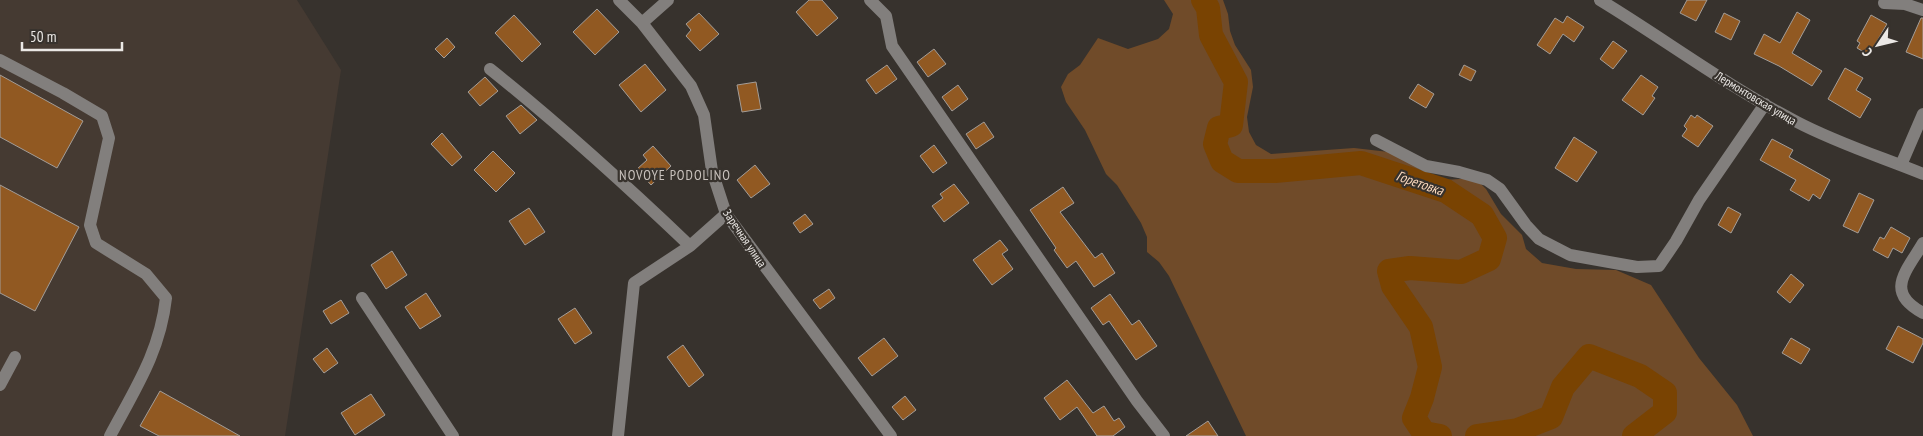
<svg xmlns="http://www.w3.org/2000/svg" width="1923" height="436" font-family="'PT Sans Narrow',sans-serif">
	<style>
		.built { fill: #453a32 }
		.green { fill: #704b29 }
		.lines { fill: none; stroke-linecap: round; stroke-linejoin: round }
		.river { stroke: #794302; stroke-width: 24 }
		.building { fill: #915922; stroke: #a39d98 }
		.minor { stroke: #827f7d; stroke-width: 12 }
		.labels { text-anchor: middle; dominant-baseline: central; stroke-width: 4.5; stroke-linejoin: round; paint-order: stroke }
		.street-label { font-size: 12px; fill: #ebe8e5; stroke: #37322d }
		.neighbourhood-label { font-size: 14px; letter-spacing: 1px; fill: #c9c2bd; stroke: #37322d }
		.water-label { font-size: 14px; font-style: italic; fill: #fbd9be; stroke: #37322d }
	</style>
	<rect width="100%" height="100%" fill="#37322d"/>
	<path class="built" d="M0,0H297L341,70L285,436H0Z"/>
	<path class="green" d="M1164,0H1223L1228,14L1230,31L1235,45L1251,70L1253,87L1247,117L1249,132L1256,145L1271,154L1354,148L1389,152L1415,166L1430,177L1444,180L1475,178L1486,189L1501,214L1522,235L1526,249L1542,263L1576,269L1616,270L1651,285L1699,358L1737,405L1753,436H1246L1169,276L1159,262L1147,252V237L1141,223L1117,185L1106,174L1085,130L1066,102L1061,87L1068,74L1080,65L1098,38L1128,49L1158,39L1169,29L1173,14Z"/>
	<g class="lines">
		<path class="river" d="M1203,0L1208,8L1211,35L1236,82L1231,125L1219,128L1215,144L1222,161L1238,171H1275L1361,163L1446,191L1482,215L1495,238L1489,259L1461,272L1410,268L1389,271L1393,286L1421,327L1430,367L1422,398L1414,418L1424,433L1440,436
			M1477,436L1518,430L1551,417L1563,387L1589,356L1640,376L1665,393V412L1634,436"/>
	</g>
	<path class="building" d="M809,0H822L838,18L817,36L796,12Z
		M1687,0H1707L1696,21L1680,13Z
		M597,9L619,32L595,55L573,32Z
		M1797,12L1810,20L1792,53L1822,71L1812,86L1779,66L1754,54L1764,34L1780,43Z
		M699,13L719,34L700,51L686,36L691,30L686,24Z
		M1724,13L1740,21L1731,40L1715,32Z
		M514,15L541,44L522,62L495,33Z
		M1871,15L1887,24L1869,55L1857,48L1860,43L1857,41Z
		M1567,16L1584,27L1574,42L1563,34L1550,54L1537,45L1555,18L1563,23Z
		M1921,18H1923V59L1906,52Z
		M447,38L455,47L444,58L435,49Z
		M1613,41L1627,51L1613,69L1600,59Z
		M934,49L946,64L928,77L917,62Z
		M645,64L666,90L641,112L619,85Z
		M887,65L897,79L876,94L866,80Z
		M1464,65L1476,71L1471,81L1459,75Z
		M1845,68L1863,78L1856,90L1871,99L1860,118L1828,99Z
		M0,75L83,121L57,168L0,137Z
		M1641,75L1658,87L1652,96L1655,98L1643,115L1622,100Z
		M485,77L498,91L480,106L468,92Z
		M756,82L761,109L742,112L737,85Z
		M1418,84L1434,94L1426,108L1409,98Z
		M958,85L968,99L952,111L942,97Z
		M521,105L537,120L520,134L506,116Z
		M1691,115L1695,118L1697,115L1713,126L1698,147L1682,136L1687,129L1684,126Z
		M984,122L994,137L976,149L966,134Z
		M442,133L462,157L452,166L431,144Z
		M1574,137L1597,152L1577,182L1555,168Z
		M1772,139L1793,150L1789,157L1830,180L1820,199L1813,194L1809,201L1790,190L1796,180L1760,160Z
		M934,145L947,163L933,173L920,156Z
		M653,146L671,166L651,185L637,169L647,160L643,155Z
		M493,151L515,173L496,192L474,170Z
		M755,165L770,184L751,198L737,180Z
		M954,184L969,203L944,222L932,206L943,198L940,194Z
		M0,185L79,227L35,311L0,293Z
		M1063,187L1074,203L1060,212L1095,258L1102,253L1115,273L1094,287L1076,261L1067,268L1054,250L1056,248L1030,210Z
		M1859,193L1874,200L1858,233L1843,226Z
		M1728,207L1741,214L1731,233L1718,225Z
		M529,208L545,232L525,245L509,221Z
		M805,214L813,224L800,233L793,223Z
		M1891,227L1910,238L1902,253L1893,248L1888,258L1873,250L1880,237L1884,239Z
		M1000,240L1008,250L1002,254L1013,269L992,285L973,260Z
		M392,251L407,275L386,289L371,265Z
		M1791,274L1804,285L1790,303L1777,292Z
		M829,289L835,298L820,309L813,300Z
		M426,293L441,316L420,329L405,307Z
		M1110,294L1132,325L1139,320L1157,346L1136,360L1109,321L1103,325L1091,308Z
		M341,300L349,313L331,324L323,311Z
		M575,308L592,333L575,344L558,319Z
		M1898,326L1923,339V343L1913,363L1886,349Z
		M884,338L898,356L872,376L858,358Z
		M1791,338L1810,349L1801,364L1782,353Z
		M683,345L704,375L689,387L667,357Z
		M327,348L338,363L324,373L313,359Z
		M1067,380L1093,413L1104,406L1114,421L1119,418L1125,427L1113,436H1097L1077,407L1060,420L1044,398Z
		M160,391L240,436H159L140,426Z
		M371,394L385,415L355,435L341,413Z
		M905,396L916,410L903,420L892,407Z
		M1208,421L1218,436H1186Z"/>
	<g class="lines">
		<path class="minor" d="M619,0L642,23L691,86L704,115L712,171L726,214L891,436
			M870,0L886,16L892,46L1137,401L1164,436
			M1600,0C1666,40 1728,87 1797,122C1837,143 1881,157 1923,174
			M1884,3L1905,4L1923,10
			M642,23L668,0
			M0,60L63,93L102,116L109,138L90,225L96,243L146,274L166,298C160,352 135,389 110,436
			M490,69C559,124 625,184 690,246
			M1376,140L1426,166L1459,172L1487,180L1500,189L1526,225L1539,239L1570,255L1637,267L1659,266L1676,241L1699,200L1765,104
			M1901,165L1923,114
			M1923,243C1906,272 1884,292 1923,313
			M362,298L453,436
			M0,385L15,357
			M618,436L634,283L690,246L726,214"/>
	</g>
	<g class="labels">
		<g class="street-label">
			<text transform="translate(1756 98) rotate(31)">Лермонтовская улица</text>
			<text transform="translate(745 238) rotate(56)">Заречная улица</text>
		</g>
		<g class="neighbourhood-label">
			<text x="675" y="175">NOVOYE PODOLINO</text>
		</g>
		<g class="water-label">
			<text transform="translate(1420 183) rotate(19)">Горетовка</text>
		</g>
	</g>
	<g transform="translate(1878 45) rotate(235)" stroke="#37322d" stroke-width="4" paint-order="stroke">
	<path d="M0-4L9 19L0 12L-9 19Z" fill="#ebe8e5"/>
	<text y="-8" font-size="14" font-weight="bold" text-anchor="middle" fill="#ebe8e5">С</text>
	</g>
	<path d="M22 42v8h100v-8" fill="none" stroke="#ebe8e5" stroke-width="2.5"/>
	<text x="30" y="42" font-size="15" fill="#ebe8e5" stroke="#37322d" stroke-width="4" paint-order="stroke">50 m</text>
</svg>
